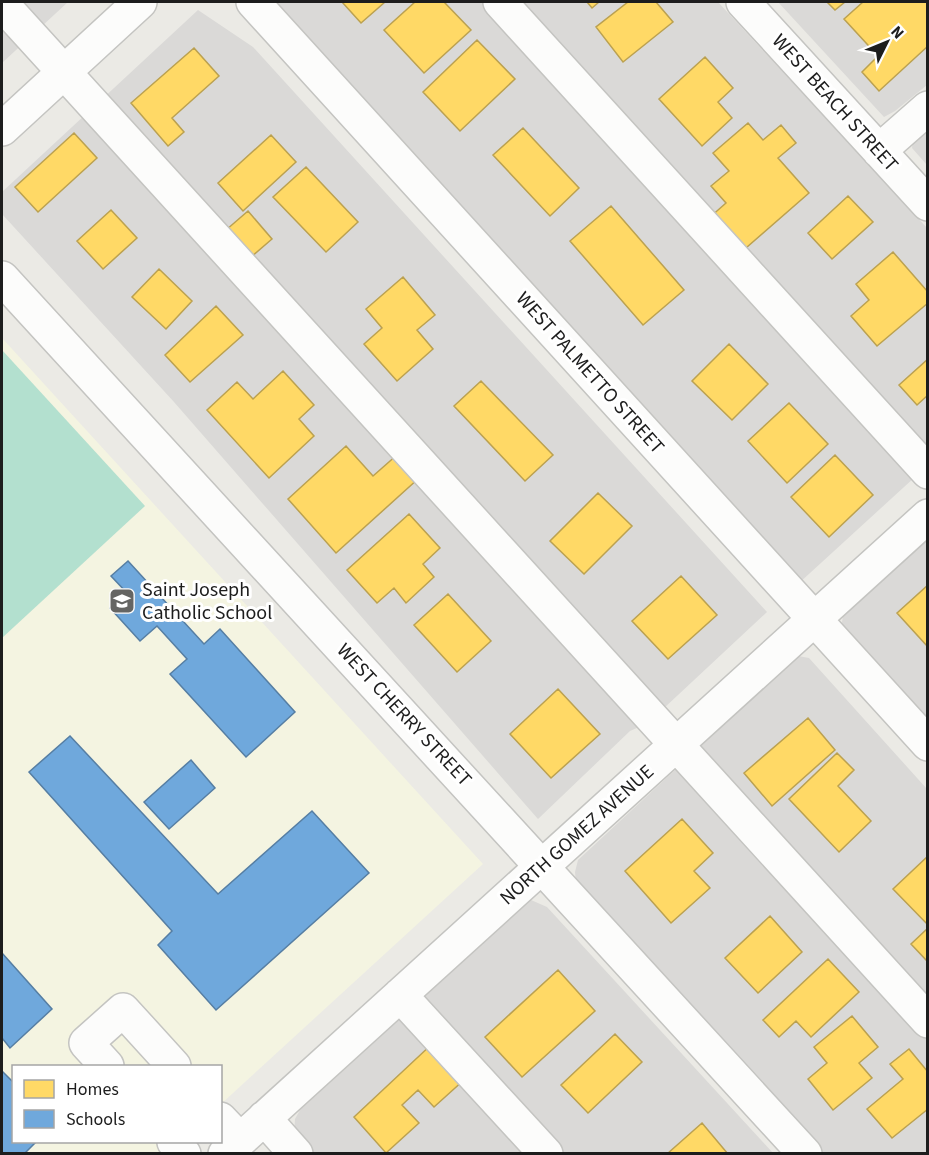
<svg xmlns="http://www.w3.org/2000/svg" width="929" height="1155" font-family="'Source Sans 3',sans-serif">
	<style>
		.residential { fill: #dad9d7 }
		.education { fill: #f4f4e1 }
		.pitch { fill: #b3e0cf }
		.homes { fill: #ffd966; stroke: #bba150; stroke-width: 1.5 }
		.schools { fill: #6fa8dc; stroke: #567ea3; stroke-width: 1.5 }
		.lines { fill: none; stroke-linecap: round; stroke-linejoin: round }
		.minor-casing { stroke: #c4c4c1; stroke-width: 36 }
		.minor { stroke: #fcfcfb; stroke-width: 33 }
		.labels { text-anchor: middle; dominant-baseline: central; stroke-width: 6; stroke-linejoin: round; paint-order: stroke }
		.street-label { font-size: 20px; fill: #1d1d1d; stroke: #fff }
		.poi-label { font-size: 20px; fill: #1d1d1d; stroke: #fff; text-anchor: start }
	</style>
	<rect width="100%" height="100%" fill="#ebeae5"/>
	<path class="residential" d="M2,2H68L2,63Z
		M275,2H718L927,228V466L798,584Z
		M778,2H927V85L895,111L884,117Z
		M198,10L253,47L767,612L648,723L630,731L538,819L174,402L2,214V192Z
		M927,123V165L912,148L913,140Z
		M927,533V728L844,634L842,622L844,611Z
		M798,656L809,658L927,789V1153H823L576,883L575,872L578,860Z
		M531,900L547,907L773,1153L312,1154L294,1135L295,1119L300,1110Z"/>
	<path class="education" d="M2,338L483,864L221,1104L220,1066H14V1142H180L167,1153H2Z"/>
	<path class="pitch" d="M2,350L145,506L2,638Z"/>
	<path class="homes" d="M342,2H385L361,23Z
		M415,2H444L471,30L424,73L384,30Z
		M587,2H599L592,8Z
		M628,2H656L673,22L623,62L596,27Z
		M827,2H845L835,10Z
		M863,2H928V46L879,91L862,72L878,56L844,19Z
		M477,40L515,79L460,131L423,92Z
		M194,48L219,76L172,118L184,132L168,146L131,103Z
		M705,57L733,88L718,102L732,118L702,146L659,99Z
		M748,123L763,140L781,125L796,143L778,158L809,193L739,254L709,218L726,203L711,186L729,171L713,153Z
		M523,128L579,188L550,216L493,155Z
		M74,133L97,158L38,212L15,187Z
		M271,135L296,162L243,211L218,183Z
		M306,167L358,222L326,252L273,197Z
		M848,196L873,222L832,259L808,233Z
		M611,206L684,290L643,325L570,241Z
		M111,210L137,238L103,269L77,241Z
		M248,211L272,239L250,258L226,230Z
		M893,252L928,292V303L877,346L851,316L869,300L856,284Z
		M159,269L192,301L166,329L132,297Z
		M403,277L435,315L417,330L433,349L397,381L364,344L382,328L366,309Z
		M216,306L243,335L190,382L165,355Z
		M729,344L768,384L732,420L692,381Z
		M928,359V395L917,405L899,385Z
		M283,371L314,405L299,419L314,436L269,478L207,410L237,382L253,399Z
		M481,381L553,455L525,481L454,406Z
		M789,403L828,444L787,483L748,441Z
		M346,446L373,476L398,454L419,478L336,553L288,499Z
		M835,455L873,495L829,537L791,497Z
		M598,493L632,526L584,574L550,541Z
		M409,514L440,548L423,564L434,577L406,603L394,588L377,603L347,570Z
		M681,576L717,615L668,659L632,621Z
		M928,585V647L897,613Z
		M448,594L491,641L457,672L414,625Z
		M558,689L600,734L551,778L510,734Z
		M808,718L835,750L772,806L744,773Z
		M837,753L854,770L838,786L871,821L839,852L789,799Z
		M682,819L713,853L694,871L710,888L671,923L625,871Z
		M928,856V925L893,889Z
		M770,916L802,952L758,993L725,958Z
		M928,928V962L911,944Z
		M828,959L859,992L811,1037L796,1021L779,1037L763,1020Z
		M558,970L595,1011L522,1077L485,1037Z
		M852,1016L878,1047L859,1063L872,1078L833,1110L808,1079L827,1063L814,1047Z
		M615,1034L642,1062L588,1113L561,1085Z
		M433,1043L465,1079L434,1107L418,1090L402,1105L419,1123L386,1153L354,1117Z
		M909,1049L928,1072V1109L892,1138L867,1109L903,1079L890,1064Z
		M702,1123L728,1154H667Z"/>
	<path class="schools" d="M128,561L204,644L220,629L295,712L246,757L170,674L187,659L157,626L140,641L110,608L127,593L111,576Z
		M70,736L218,894L312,811L369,873L216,1010L158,945L172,931L29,772Z
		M191,760L215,788L169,829L144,802Z
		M2,953L52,1009L10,1048L2,1038Z
		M2,1071L14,1083V1142H36L24,1154H2Z"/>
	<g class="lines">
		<g class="minor-casing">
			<path id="minor" d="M253,2L928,744
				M500,2L928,472
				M743,2L928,204
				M2,4L928,1021
				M2,129L140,2
				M879,151L928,108
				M2,278L805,1154
				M400,995L546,1154
				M107,1066L86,1043L123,1010L174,1066
				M264,1118L296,1154
				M220,1119L240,1140
				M174,1142L184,1154
				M225,1154L928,516"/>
		</g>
		<use href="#minor" class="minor"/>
	</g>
	<defs>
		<g id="school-square" transform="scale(1.35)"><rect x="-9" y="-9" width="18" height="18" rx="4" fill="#656563" stroke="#fff"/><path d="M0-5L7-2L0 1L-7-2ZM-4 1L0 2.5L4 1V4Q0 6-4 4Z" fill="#fff"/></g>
	</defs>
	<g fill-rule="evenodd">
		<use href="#school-square" x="122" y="601"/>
	</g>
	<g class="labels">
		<g class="street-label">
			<text transform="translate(835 103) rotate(48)">WEST BEACH STREET</text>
			<text transform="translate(590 373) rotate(48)">WEST PALMETTO STREET</text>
			<text transform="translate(404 715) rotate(47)">WEST CHERRY STREET</text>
			<text transform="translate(577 835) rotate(-42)">NORTH GOMEZ AVENUE</text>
		</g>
		<g class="poi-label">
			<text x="142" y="590">Saint Joseph<tspan x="142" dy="23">Catholic School</tspan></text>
		</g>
	</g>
	<rect width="929" height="1155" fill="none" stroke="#1d1d1d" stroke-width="6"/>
	<rect x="12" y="1065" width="210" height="78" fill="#ffffff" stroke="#a5a5a5" stroke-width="1.5"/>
	<rect x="24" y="1080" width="30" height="18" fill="#ffd966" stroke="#a5a5a5" stroke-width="1.5"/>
	<text x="66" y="1095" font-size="18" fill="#1d1d1d">Homes</text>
	<rect x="24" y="1110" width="30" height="18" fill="#6fa8dc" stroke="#a5a5a5" stroke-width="1.5"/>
	<text x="66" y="1125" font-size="18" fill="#1d1d1d">Schools</text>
	<g transform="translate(887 42) rotate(47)" stroke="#ffffff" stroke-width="4.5" paint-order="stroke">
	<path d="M0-4.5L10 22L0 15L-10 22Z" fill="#1d1d1d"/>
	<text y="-9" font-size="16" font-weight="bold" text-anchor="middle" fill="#1d1d1d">N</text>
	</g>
</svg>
